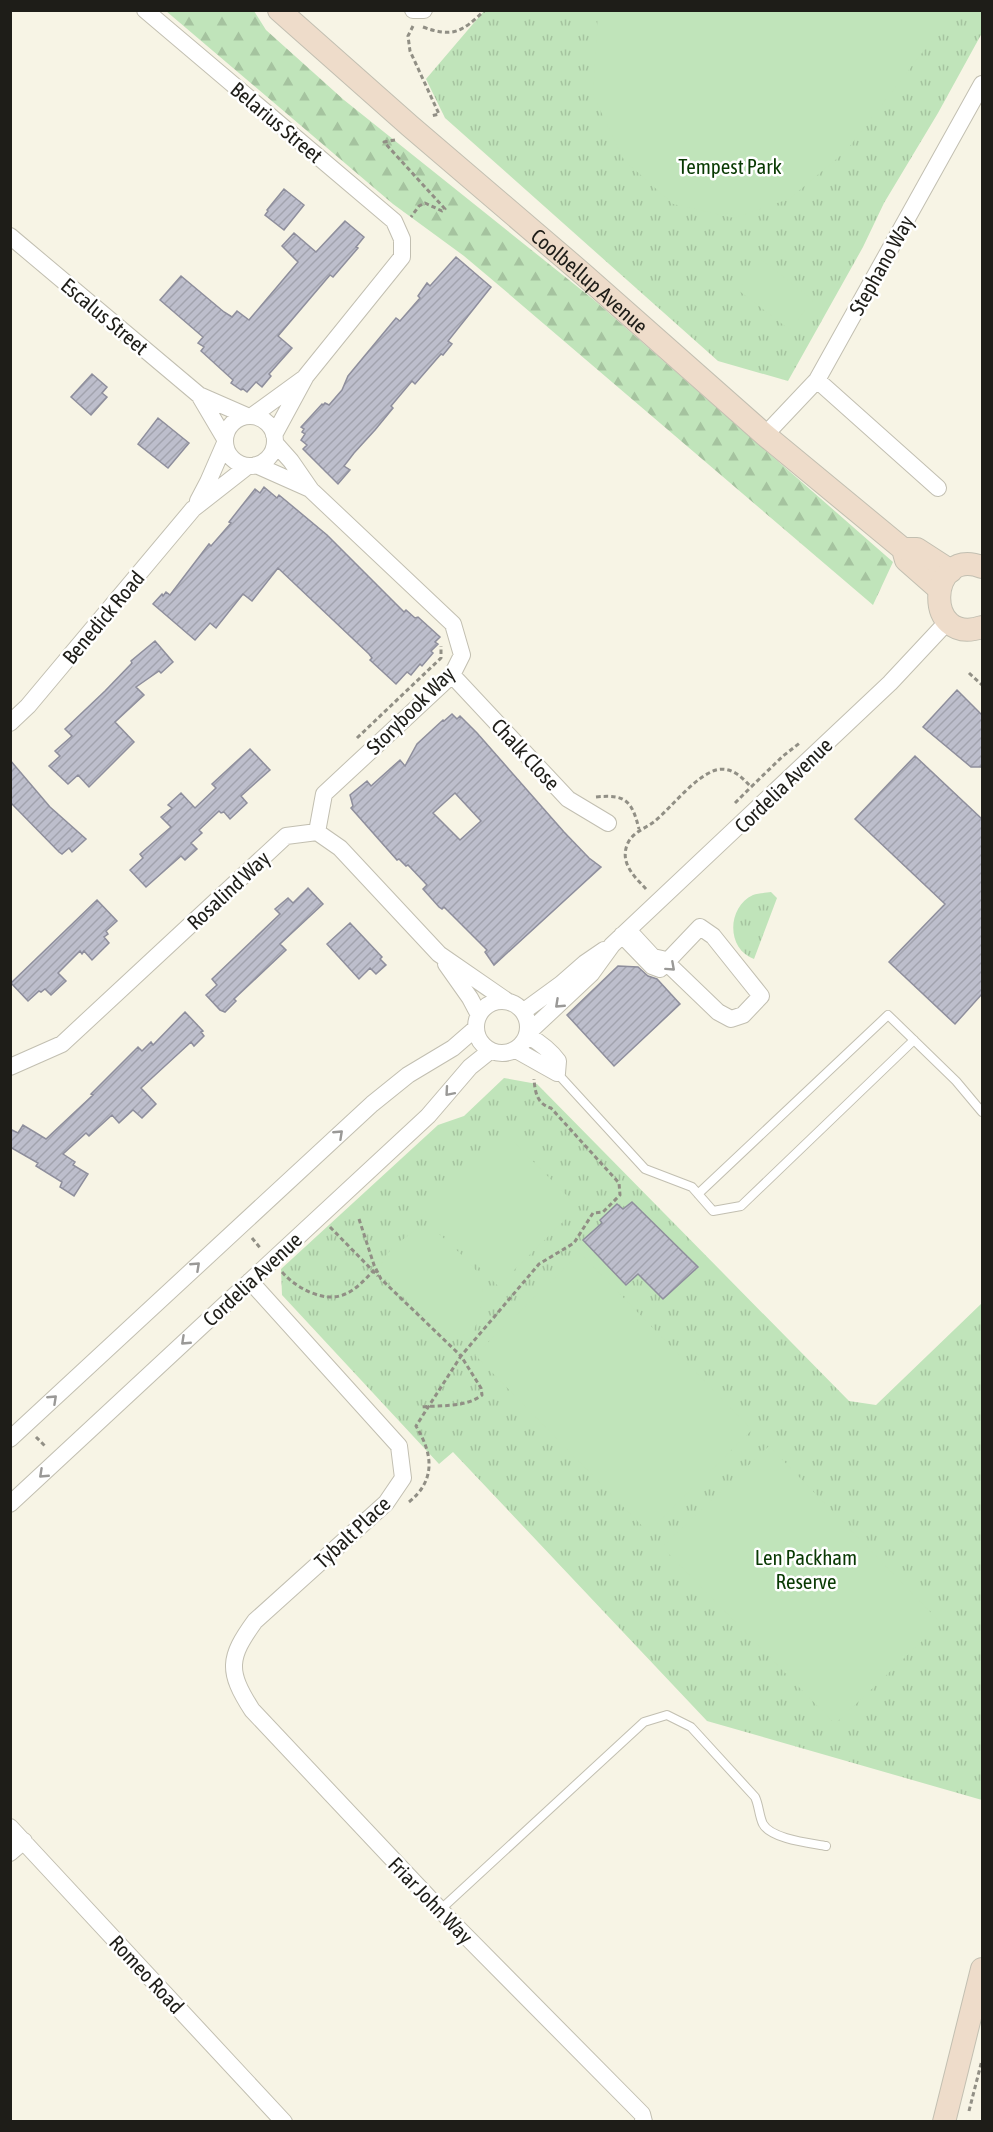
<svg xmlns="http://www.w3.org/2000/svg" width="993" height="2132" font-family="'Asap Condensed',sans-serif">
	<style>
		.forest { fill: url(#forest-firs) }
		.park { fill: url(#park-tufts) }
		.pitch { fill: #c0e4ba }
		.building { fill: url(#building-hatch); stroke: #8e8e9c; stroke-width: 1.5; fill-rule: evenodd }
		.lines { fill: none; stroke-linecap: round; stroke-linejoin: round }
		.lane-casing { stroke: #c2bfb1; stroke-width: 10 }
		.street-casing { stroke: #c2bfb1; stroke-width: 18 }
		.secondary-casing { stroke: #c2bfb1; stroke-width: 24 }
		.path { stroke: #918f85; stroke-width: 3; stroke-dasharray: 4.5 3; stroke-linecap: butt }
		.lane { stroke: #fff; stroke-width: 8 }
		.street { stroke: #fff; stroke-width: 16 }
		.secondary { stroke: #eedcca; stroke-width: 22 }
		.oneway { stroke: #9a9997 }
		.labels { text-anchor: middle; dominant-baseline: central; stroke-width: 5; stroke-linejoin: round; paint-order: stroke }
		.street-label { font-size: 21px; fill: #1e1d18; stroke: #fff }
		.park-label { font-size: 21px; fill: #093a03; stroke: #fff }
	</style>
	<defs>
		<pattern id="forest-firs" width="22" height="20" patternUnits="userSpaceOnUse" patternTransform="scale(1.5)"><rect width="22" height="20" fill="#c0e4ba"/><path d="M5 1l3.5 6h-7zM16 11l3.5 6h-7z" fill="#a5c39f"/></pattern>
		<pattern id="park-tufts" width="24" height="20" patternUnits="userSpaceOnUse" patternTransform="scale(1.5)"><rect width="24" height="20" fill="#c0e4ba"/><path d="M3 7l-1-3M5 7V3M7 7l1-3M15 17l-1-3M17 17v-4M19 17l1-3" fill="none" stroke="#a5c39f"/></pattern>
		<pattern id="building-hatch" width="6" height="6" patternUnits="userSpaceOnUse" patternTransform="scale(1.5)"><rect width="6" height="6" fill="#bdbecc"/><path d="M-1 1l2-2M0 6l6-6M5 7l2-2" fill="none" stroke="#a2a3ae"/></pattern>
	</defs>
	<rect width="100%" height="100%" fill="#f7f4e5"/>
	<path class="forest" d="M166,11H254L266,30L344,100L594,300L893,562L873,605L502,288L464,256L393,204Z"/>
	<path class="park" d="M484,11H982V33L938,113L884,203L863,247L788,381L718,361L445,118L426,79Z
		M771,892L777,898L754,959C726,949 727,907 753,895C758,893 766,893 771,892Z
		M504,1078L537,1084L849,1401L876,1405L982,1303V1800L707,1721L453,1452L439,1464L282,1295L281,1269L438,1125L464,1116Z"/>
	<path class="pitch" d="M598,11V10L934,11L932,40L846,151L789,199L734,218L673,204L624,160L593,95Z
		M762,260L813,300L790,330L738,290Z
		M506,1134L578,1207L498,1286L426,1214Z
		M421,1228H429L437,1232C447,1242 475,1265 480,1277C487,1291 479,1319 473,1332L454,1338L438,1332L382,1275C375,1257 402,1241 415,1230Z
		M580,1253L752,1430L648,1532L475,1355Z
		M769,1446L941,1623L835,1724L662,1547Z"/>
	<path class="building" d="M284,189L304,205L284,230L265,215L268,211L267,210Z
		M345,221L364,237L356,247L358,248L333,277L330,275L278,336L292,348L269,374L271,376L262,387L256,382L247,392L243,389L241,390L231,383L233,380L201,351L204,347L198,343L203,337L160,300L181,276L224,312L232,317L237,311L249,320L298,262L282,246L294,233L316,252Z
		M456,257L491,287L448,341L452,344L443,355L441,354L415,384L412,381L391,406L393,408L375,430L354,453L344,466L350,470L338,484L303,449L307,445L301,440L305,434L302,432L304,429L301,427L322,404L323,405L325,403L329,405L342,390L348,376L396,318L400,321L420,298L418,296L427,283L430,286Z
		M92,374L107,387L102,393L107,397L91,415L71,397Z
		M158,418L189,443L168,468L138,444Z
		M264,487L277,498L279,495L327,535L404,612L406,610L415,618L418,617L440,637L435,642L438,644L431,651L433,653L422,666L420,664L411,675L407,672L396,684L370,660L372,658L369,654L278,568L252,601L243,594L216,628L210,623L195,640L153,604L162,594L163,596L166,592L170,595L209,544L211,546L231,523L229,522L255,489L260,493Z
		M155,641L173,662L161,673L159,671L136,687L144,695L115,722L134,742L89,787L78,775L68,784L49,766L60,756L55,751L72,736L65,729L105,691L132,663L131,661Z
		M957,690L982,715V767H971L923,727Z
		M452,714L457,719L460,716L477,733L564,832L589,858L601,867L494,965L485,952L487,950L444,907L442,909L439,907L423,889L427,885L408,865L406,866L399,859L397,860L351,808L353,806L350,795L367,781L371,786L400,760L405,766L417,744L443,720L444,721ZM455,793L481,821L460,840L433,813Z
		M250,749L270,770L241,796L247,803L230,819L224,812L221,813L219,811L199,830L202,833L191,843L197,849L185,860L181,856L146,887L130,870L143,858L140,854L171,827L161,817L172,808L168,805L181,793L195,808L216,788L212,784Z
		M915,756L982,819V994L955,1024L889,962L945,904L855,819Z
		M10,760L50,807L86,839L72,852L69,848L62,854L59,852L10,802Z
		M308,888L323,904L280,944L286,950L234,999L236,1001L225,1012L220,1010L206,995L217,985L212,979L280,914L275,909L288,898L293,903Z
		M97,900L117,921L106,931L108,934L104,937L109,943L92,960L84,951L82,954L80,951L58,973L66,981L51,995L45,989L41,992L39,991L28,1001L11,983Z
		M350,923L382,957L380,959L386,965L376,974L370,968L359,979L327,944Z
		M618,966L638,967L648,976L657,979L680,1004L614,1066L567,1015Z
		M185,1012L203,1031L201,1032L204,1036L194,1046L191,1042L141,1088L156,1104L142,1118L133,1110L119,1123L112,1115L89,1136L86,1133L63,1154L75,1162L73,1165L88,1174L74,1196L60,1187L62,1182L36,1166L38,1163L10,1147V1129L18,1133L23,1125L46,1139L93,1095L91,1094L138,1047L142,1051L151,1042L153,1045Z
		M632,1202L698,1267L663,1299L638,1274L626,1285L583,1240L602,1223L600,1220L617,1204L623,1209Z"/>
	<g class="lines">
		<g class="lane-casing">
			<path id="lane" d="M557,1073L645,1169L692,1187L713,1211L741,1206L914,1040
				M698,1194L888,1015L956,1081L982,1112
				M440,1910L644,1722L667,1715L691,1727L755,1797C759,1805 759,1816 763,1824C771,1839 810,1843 826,1846"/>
		</g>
		<g class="street-casing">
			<path id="street" d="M145,10L394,221L402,239V257L306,376L274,435
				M413,10H424
				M10,236L199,395L247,416
				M817,380L938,488
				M199,395L225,439
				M252,416L303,379
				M225 441a25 25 0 1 1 50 0a25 25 0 1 1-50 0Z
				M765,435L817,380L982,84
				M275,443L291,461L311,490L453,624L462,655L452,675L324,794L317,832
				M256,465L310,489
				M198,501L208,482L225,443
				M452,675L568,799L608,823
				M10,723L28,706L193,509L248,466
				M622,935L652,966L660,969L700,927L713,936L761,996L743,1015L731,1019L718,1012L666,962L662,959L653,957L628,930
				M446,964L470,998L479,1015
				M476 1027a26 26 0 1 1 52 0a26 26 0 1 1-52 0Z
				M524,1011L561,984L585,963L604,950
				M528,1033L591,974L612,945L890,683L948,621
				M516,1050L557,1073L558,1061C550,1050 539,1042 527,1035
				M10,1067L62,1044L286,836L317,832L340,848L439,954L507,1001
				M250,1281L399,1446L403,1478L386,1503L255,1621C228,1658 227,1671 252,1710L448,1918L642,2114L644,2122
				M10,1439L372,1104L408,1075L453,1048L476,1028
				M10,1504L428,1116L470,1067L490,1051
				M10,1827L284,2122
				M10,1853L24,1841"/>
		</g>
		<g class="secondary-casing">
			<g id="secondary">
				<path id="s1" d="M279,10L410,126L583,274L765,435L903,549L906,560L939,589"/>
				<path d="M903,549H917L951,571"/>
				<path d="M982,567C927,546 923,647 982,627"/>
				<path d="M944,2122L982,1969"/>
			</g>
		</g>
		<path class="path" d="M413,26L408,36L410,51L439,114L431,116
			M423,27C453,38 462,32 485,10
			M395,140L384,142L445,209L442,211L425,203L419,206L411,217
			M969,673L982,685
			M357,738L441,658V646
			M596,797C626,794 632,801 639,829
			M735,803L751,787
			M646,889C635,877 620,864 627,845C632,832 645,829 655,821C672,807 694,777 716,770C731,766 742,777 751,787L783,756L801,742
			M359,1219L374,1265L381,1279L461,1356L539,1264L574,1243L593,1213L603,1212L620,1195L619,1183L551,1108C537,1104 535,1092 534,1079
			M330,1227L378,1276
			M252,1238L261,1249
			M282,1272C291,1282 300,1288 312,1293C340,1304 355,1291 373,1271
			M36,1437L46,1447
			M409,1502C436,1480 433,1454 416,1426L461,1356L481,1388L482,1395C465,1408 440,1405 420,1407
			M969,2111L982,2060"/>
		<use href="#lane" class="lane"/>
		<use href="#street" class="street"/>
		<use href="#secondary" class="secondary"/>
	</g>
	<defs><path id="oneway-chevron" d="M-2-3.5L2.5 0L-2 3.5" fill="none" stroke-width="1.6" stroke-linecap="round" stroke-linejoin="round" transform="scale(1.5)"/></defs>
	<g class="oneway">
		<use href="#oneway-chevron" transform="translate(671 967) rotate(42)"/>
		<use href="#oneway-chevron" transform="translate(559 1004) rotate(137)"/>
		<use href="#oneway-chevron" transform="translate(449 1092) rotate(131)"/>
		<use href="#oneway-chevron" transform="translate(339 1134) rotate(-43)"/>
		<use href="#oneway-chevron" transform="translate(196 1266) rotate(-43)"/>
		<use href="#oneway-chevron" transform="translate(185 1341) rotate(137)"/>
		<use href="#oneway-chevron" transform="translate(53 1399) rotate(-43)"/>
		<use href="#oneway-chevron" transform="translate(43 1474) rotate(137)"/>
	</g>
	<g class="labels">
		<g class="street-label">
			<text transform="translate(277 122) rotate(40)">Belarius Street</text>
			<text transform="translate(881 265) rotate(-61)">Stephano Way</text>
			<text stroke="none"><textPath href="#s1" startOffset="412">Coolbellup Avenue</textPath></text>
			<text transform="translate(105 316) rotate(40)">Escalus Street</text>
			<text transform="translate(103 617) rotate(-50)">Benedick Road</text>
			<text transform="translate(410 710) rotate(-45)">Storybook Way</text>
			<text transform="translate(526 754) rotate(47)">Chalk Close</text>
			<text transform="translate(783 785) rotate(-44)">Cordelia Avenue</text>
			<text transform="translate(228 890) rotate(-43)">Rosalind Way</text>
			<text transform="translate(252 1279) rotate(-43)">Cordelia Avenue</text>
			<text transform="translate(352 1532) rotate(-43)">Tybalt Place</text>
			<text transform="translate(431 1900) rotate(46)">Friar John Way</text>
			<text transform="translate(147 1974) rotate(47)">Romeo Road</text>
		</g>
		<g class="park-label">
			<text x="730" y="166">Tempest Park</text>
			<text x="806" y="1557">Len Packham<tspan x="806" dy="24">Reserve</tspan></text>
		</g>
	</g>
	<rect width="993" height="2132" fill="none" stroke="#1e1d18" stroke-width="24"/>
</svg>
